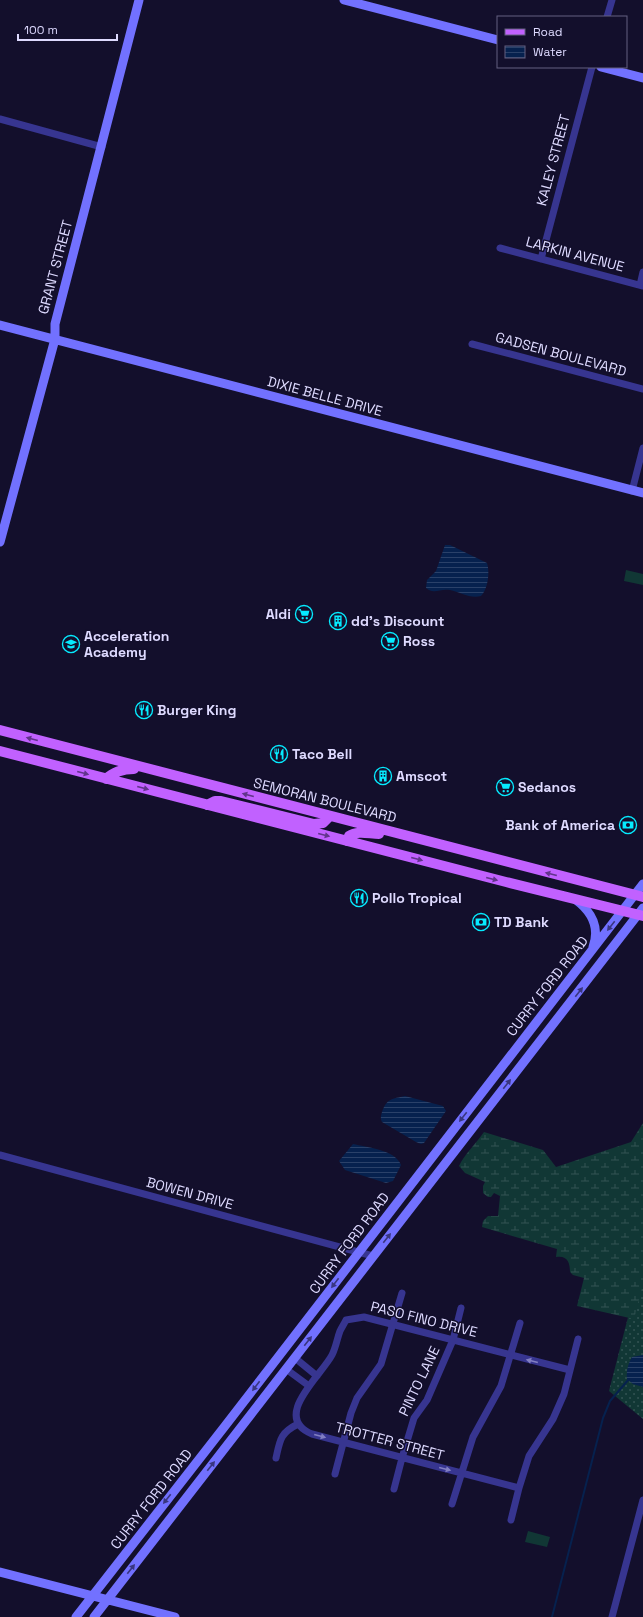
<svg xmlns="http://www.w3.org/2000/svg" width="643" height="1617" font-family="'Space Grotesk',sans-serif">
	<style>
		.grass { fill: url(#grass-dots) }
		.wetland { fill: url(#wetland-marsh) }
		.garden { fill: #113735 }
		.water { fill: url(#water-rules) }
		.lines { fill: none; stroke-linecap: round; stroke-linejoin: round }
		.stream { stroke: #06214e; stroke-width: 2 }
		.street { stroke: #373590; stroke-width: 7 }
		.secondary { stroke: #7271ff; stroke-width: 9 }
		.primary { stroke: #c161ff; stroke-width: 10 }
		.oneway { fill: #61348b }
		.oneway2 { fill: #393680 }
		.oneway3 { fill: #827fc2 }
		.labels { text-anchor: middle; dominant-baseline: central; stroke-width: 3; stroke-linejoin: round; paint-order: stroke }
		.street-label { font-size: 14px; fill: #dedaff; stroke: #130f2c }
		.poi-label { font-size: 14px; font-weight: bold; fill: #dedaff; stroke: #130f2c; text-anchor: start }
	</style>
	<defs>
		<pattern id="grass-dots" width="8" height="8" patternUnits="userSpaceOnUse"><rect width="8" height="8" fill="#113735"/><path d="M2 2h.1M6 6h.1" fill="none" stroke="#335353" stroke-width="1.8" stroke-linecap="round"/></pattern>
		<pattern id="wetland-marsh" width="20" height="14" patternUnits="userSpaceOnUse"><rect width="20" height="14" fill="#113735"/><path d="M1 5h8M5 5V1M11 12h8M15 12V8" fill="none" stroke="#335353"/></pattern>
		<pattern id="water-rules" width="6" height="5" patternUnits="userSpaceOnUse"><rect width="6" height="5" fill="#06214e"/><path d="M0 2.5h6" fill="none" stroke="#2a4169"/></pattern>
	</defs>
	<rect width="100%" height="100%" fill="#130f2c"/>
	<path class="grass" d="M643,1259V1419L609,1391Z"/>
	<path class="wetland" d="M643,1123V1284L634,1319L577,1306L584,1278L573,1275L570,1272C570,1262 567,1255 556,1257L557,1249L482,1227L483,1221L488,1216H498L500,1196L494,1193L491,1197H488L483,1193V1186L485,1182L465,1173L459,1166C465,1153 476,1144 484,1132L543,1150L556,1167L631,1142Z"/>
	<path class="garden" d="M626,570L643,574V585L624,581Z
		M528,1531L550,1537L547,1547L525,1542Z"/>
	<path class="water" d="M445,545H450L487,563C490,572 488,589 481,596C470,599 460,592 450,590C440,588 434,595 426,588L427,580L436,571Z
		M405,1096L443,1106L446,1111L424,1143L421,1144L416,1142L382,1122C380,1118 381,1116 382,1112C387,1098 392,1099 405,1096Z
		M353,1144C366,1147 396,1150 401,1165L393,1181L386,1183L345,1170L339,1161Z
		M643,1355V1387L633,1384L627,1379C626,1371 628,1364 632,1357Z"/>
	<g class="lines">
		<path class="stream" d="M552,1617L603,1418L610,1401L629,1379"/>
		<path class="street" d="M607,17L612,0
			M0,119L102,147
			M500,248L643,286
			M541,259L592,67
			M640,285L643,272
			M472,344L643,389
			M632,491L643,448
			M0,1155L373,1256
			M295,1358L317,1376
			M286,1369L309,1386
			M276,1458C280,1440 280,1433 298,1424
			M335,1474L351,1413L357,1398L381,1364L402,1293
			M519,1488L312,1434C271,1417 321,1376 332,1355C336,1347 337,1339 340,1331C342,1327 344,1324 346,1320L364,1317L570,1370
			M394,1489L402,1458L414,1418L427,1400L453,1340L461,1308
			M452,1504L473,1437L501,1386L520,1323
			M511,1520L519,1488L529,1456L553,1419L564,1394L578,1339
			M612,1617L643,1500"/>
		<path class="secondary" d="M344,0L498,40
			M601,67L643,78
			M0,325L643,493
			M0,542L55,339V324L139,0
			M576,900C592,912 600,928 593,947
			M0,1572L175,1617
			M76,1617L225,1426L643,884
			M94,1617L643,908"/>
		<path class="primary" d="M0,730L643,897
			M0,751L506,882L643,916
			M106,779C114,771 123,769 134,769
			M207,805L215,801H221L314,824L323,823L330,816
			M347,841L349,836C358,830 369,834 379,834"/>
	</g>
	<defs><path id="oneway-solid" d="M-6-.8H1V-3.2L6.5 0L1 3.2V.8H-6Z"/></defs>
	<g class="oneway">
		<use href="#oneway-solid" transform="translate(32 739) rotate(-165)"/>
		<use href="#oneway-solid" transform="translate(83 773) rotate(15)"/>
		<use href="#oneway-solid" transform="translate(143 788) rotate(15)"/>
		<use href="#oneway-solid" transform="translate(248 795) rotate(-165)"/>
		<use href="#oneway-solid" transform="translate(324 835) rotate(14)"/>
		<use href="#oneway-solid" transform="translate(417 859) rotate(15)"/>
		<use href="#oneway-solid" transform="translate(551 874) rotate(-166)"/>
		<use href="#oneway-solid" transform="translate(492 879) rotate(14)"/>
	</g>
	<g class="oneway2">
		<use href="#oneway-solid" transform="translate(611 926) rotate(128)"/>
		<use href="#oneway-solid" transform="translate(579 992) rotate(-52)"/>
		<use href="#oneway-solid" transform="translate(507 1084) rotate(-52)"/>
		<use href="#oneway-solid" transform="translate(463 1117) rotate(128)"/>
		<use href="#oneway-solid" transform="translate(387 1238) rotate(-52)"/>
		<use href="#oneway-solid" transform="translate(335 1283) rotate(127)"/>
		<use href="#oneway-solid" transform="translate(308 1341) rotate(-52)"/>
		<use href="#oneway-solid" transform="translate(256 1386) rotate(127)"/>
		<use href="#oneway-solid" transform="translate(211 1466) rotate(-52)"/>
		<use href="#oneway-solid" transform="translate(167 1499) rotate(128)"/>
		<use href="#oneway-solid" transform="translate(131 1569) rotate(-52)"/>
	</g>
	<g class="oneway3">
		<use href="#oneway-solid" transform="translate(532 1361) rotate(-166)"/>
		<use href="#oneway-solid" transform="translate(320 1436) rotate(15)"/>
		<use href="#oneway-solid" transform="translate(445 1469) rotate(14)"/>
	</g>
	<defs>
		<g id="supermarket-ring" transform="scale(0.9)"><circle r="9.5" fill="#130f2c" stroke="#06ebff" stroke-width="1.5"/><path d="M-6-5.5h2.5l.6 2H6L4.5 2H-2.5L-4.4-4H-6ZM-1.5 3.2a1.3 1.3 0 1 0 .1 0ZM3 3.2a1.3 1.3 0 1 0 .1 0Z" fill="#06ebff"/></g>
		<g id="building-ring" transform="scale(0.9)"><circle r="9.5" fill="#130f2c" stroke="#06ebff" stroke-width="1.5"/><path d="M-4-6H4V6H1V3H-1V6H-4ZM-2.5-4.3h1.7v1.8h-1.7ZM.8-4.3h1.7v1.8H.8ZM-2.5-1h1.7V.8h-1.7ZM.8-1h1.7V.8H.8Z" fill="#06ebff"/></g>
		<g id="school-ring" transform="scale(0.9)"><circle r="9.5" fill="#130f2c" stroke="#06ebff" stroke-width="1.5"/><path d="M0-5L7-2L0 1L-7-2ZM-4 1L0 2.5L4 1V4Q0 6-4 4Z" fill="#06ebff"/></g>
		<g id="restaurant-ring" transform="scale(0.9)"><circle r="9.5" fill="#130f2c" stroke="#06ebff" stroke-width="1.5"/><path d="M-5-6h1v4h1v-4h1v4h1v-4h1v5L-1.5 .5V6h-2V.5L-5-1ZM5-6V6H3V1.5H1.5Q1.5-4 5-6Z" fill="#06ebff"/></g>
		<g id="bank-ring" transform="scale(0.9)"><circle r="9.5" fill="#130f2c" stroke="#06ebff" stroke-width="1.5"/><path d="M-6-4H6V4H-6ZM0-2.3a2.3 2.3 0 1 0 0 4.6a2.3 2.3 0 1 0 0-4.6Z" fill="#06ebff"/></g>
	</defs>
	<g fill-rule="evenodd">
		<use href="#supermarket-ring" x="304" y="614"/>
		<use href="#building-ring" x="338" y="621"/>
		<use href="#supermarket-ring" x="390" y="641"/>
		<use href="#school-ring" x="71" y="644"/>
		<use href="#restaurant-ring" x="144" y="710"/>
		<use href="#restaurant-ring" x="279" y="754"/>
		<use href="#building-ring" x="383" y="776"/>
		<use href="#supermarket-ring" x="505" y="787"/>
		<use href="#bank-ring" x="628" y="825"/>
		<use href="#restaurant-ring" x="359" y="898"/>
		<use href="#bank-ring" x="481" y="922"/>
	</g>
	<g class="labels">
		<g class="street-label">
			<text transform="translate(553 160) rotate(-75)">KALEY STREET</text>
			<text transform="translate(575 254) rotate(15)">LARKIN AVENUE</text>
			<text transform="translate(55 267) rotate(-75)">GRANT STREET</text>
			<text transform="translate(561 354) rotate(15)">GADSEN BOULEVARD</text>
			<text transform="translate(325 396) rotate(15)">DIXIE BELLE DRIVE</text>
			<text transform="translate(325 800) rotate(14)">SEMORAN BOULEVARD</text>
			<text transform="translate(547 986) rotate(-52)">CURRY FORD ROAD</text>
			<text transform="translate(190 1193) rotate(15)">BOWEN DRIVE</text>
			<text transform="translate(349 1243) rotate(-53)">CURRY FORD ROAD</text>
			<text transform="translate(424 1319) rotate(14)">PASO FINO DRIVE</text>
			<text transform="translate(419 1381) rotate(-64)">PINTO LANE</text>
			<text transform="translate(390 1441) rotate(15)">TROTTER STREET</text>
			<text transform="translate(151 1499) rotate(-52)">CURRY FORD ROAD</text>
		</g>
		<g class="poi-label">
			<text x="291" y="614" text-anchor="end">Aldi</text>
			<text x="351" y="621">dd's Discount</text>
			<text x="84" y="636">Acceleration<tspan x="84" dy="16">Academy</tspan></text>
			<text x="403" y="641">Ross</text>
			<text x="157" y="710">Burger King</text>
			<text x="292" y="754">Taco Bell</text>
			<text x="396" y="776">Amscot</text>
			<text x="518" y="787">Sedanos</text>
			<text x="615" y="825" text-anchor="end">Bank of America</text>
			<text x="372" y="898">Pollo Tropical</text>
			<text x="494" y="922">TD Bank</text>
		</g>
	</g>
	<rect x="497" y="16" width="130" height="52" fill="#130f2c" stroke="#646080"/>
	<rect x="505" y="29" width="20" height="6" fill="#c161ff" stroke="#646080"/>
	<text x="533" y="36" font-size="12" fill="#dedaff">Road</text>
	<rect x="505" y="46" width="20" height="12" fill="url(#water-rules)" stroke="#646080"/>
	<text x="533" y="56" font-size="12" fill="#dedaff">Water</text>
	<path d="M18 34v6h99v-6" fill="none" stroke="#dedaff" stroke-width="2"/>
	<text x="24" y="34" font-size="12" fill="#dedaff" stroke="#130f2c" stroke-width="3" paint-order="stroke">100 m</text>
</svg>
